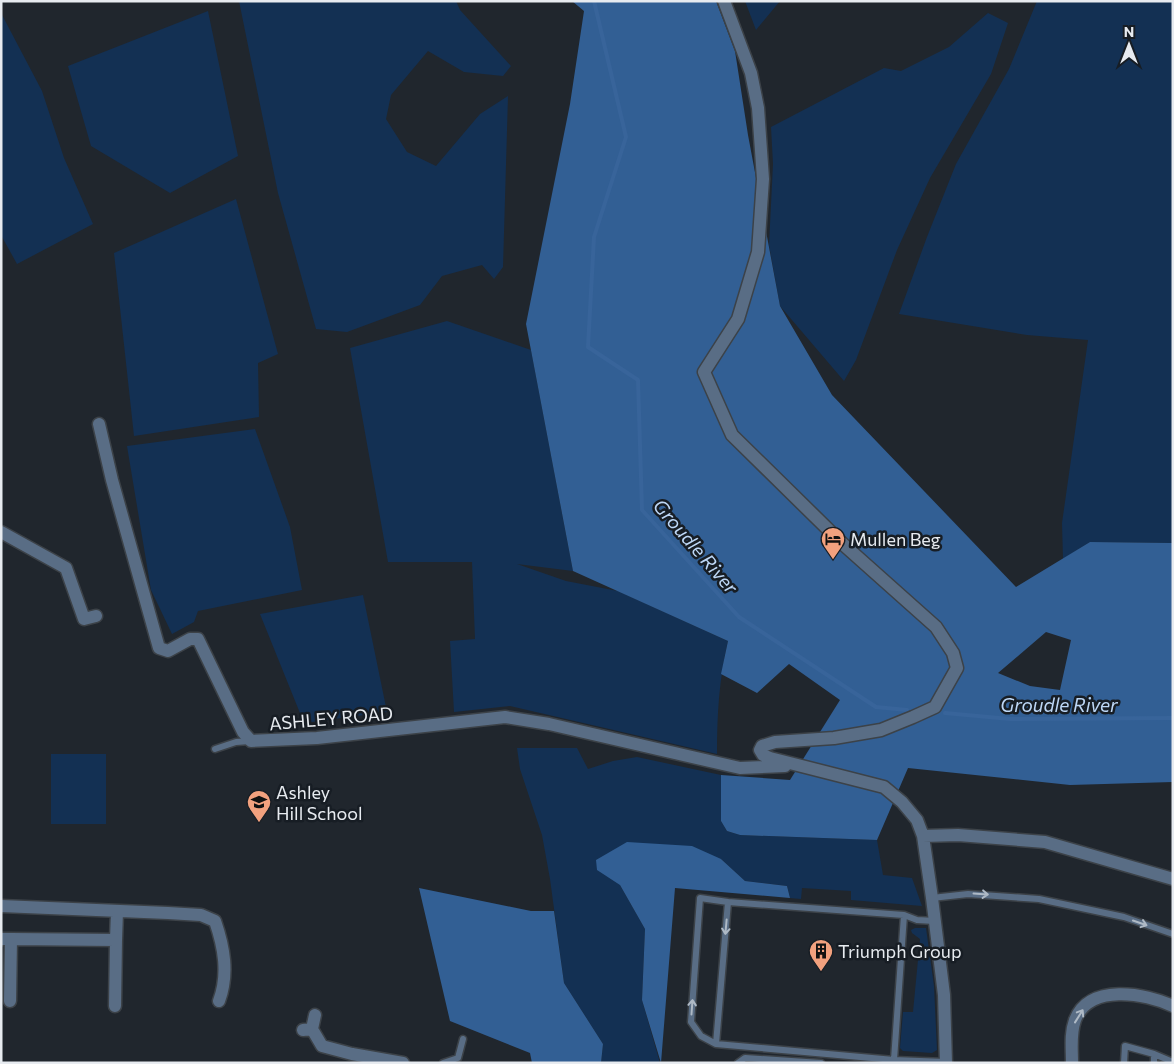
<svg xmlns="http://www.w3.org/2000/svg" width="1174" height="1064" font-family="Commissioner,sans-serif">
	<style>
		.green { fill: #133053 }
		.forest { fill: #325f94; fill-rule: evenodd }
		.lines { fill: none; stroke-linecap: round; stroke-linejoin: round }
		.stream { stroke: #38649a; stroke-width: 4 }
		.lane-casing { stroke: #3c4248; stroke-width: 9 }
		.street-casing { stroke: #3c4248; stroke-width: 15 }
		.lane { stroke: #596d85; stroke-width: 6 }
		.street { stroke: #596d85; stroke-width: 12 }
		.oneway { stroke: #aeb9c5 }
		.labels { text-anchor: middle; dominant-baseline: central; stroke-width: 5; stroke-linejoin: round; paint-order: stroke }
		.poi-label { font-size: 18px; fill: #e7ebf0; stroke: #171d24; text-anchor: start }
		.street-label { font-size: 18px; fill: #e7ebf0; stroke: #171d24 }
		.water-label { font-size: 19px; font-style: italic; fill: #bdd7f6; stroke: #171d24 }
	</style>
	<rect width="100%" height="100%" fill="#20262d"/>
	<path class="green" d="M239,1H456L460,10L511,66L503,76L464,72L428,51L391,95L386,119L407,152L436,166L480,114L508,96L503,267L494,279L482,265L442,276L420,305L347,332L316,329L278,193Z
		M745,1H780L756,30Z
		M1037,1H1173V543L1090,542L1063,559L1062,523L1088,340L1027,335L899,314L927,237L956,164L1009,69Z
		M208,11L238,156L170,193L91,146L68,66Z
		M1,13L42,91L64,158L93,224L17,264L1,235Z
		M988,13L1008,23L991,74L930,178L897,250L856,360L844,381L780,306L769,245L773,164L771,127L884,68L901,71L949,47Z
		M236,199L278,354L258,363L259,417L134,436L114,253Z
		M447,321L531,350L573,571L517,564L566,581L618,591L728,641C719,679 717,715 717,754L510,706L454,712L450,641L475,639L472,562H388L350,348Z
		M255,429L290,527L302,590L198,611L194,622L172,634L151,590L127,446Z
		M363,595L387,712L304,723L260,614Z
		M517,748H577L588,769L613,761L637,757L721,775V821L727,831L740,835L877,840L883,875L912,878L922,906L851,900V891L802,888L801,899L790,898L787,886L745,881L721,859L620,885L645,929L642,1000L660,1063H601L603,1044L564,983L550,879L542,835L520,769Z
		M51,754H106V824H51Z
		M915,928H926L934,986L937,1050L932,1053L903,1051L900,1048L903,1012H913L920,939L912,933L911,930Z"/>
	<path class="forest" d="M572,1H716L735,51L748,135L780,306L832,395L1016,587L1090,542L1173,543V782L1070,785L908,768L877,840L740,835L727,831L721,821V775L790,780L840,700L789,664L757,693L721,674L728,641L573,571L526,324L570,104L584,11ZM1046,632L1071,640L1060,690L1030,686L998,673Z
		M627,842L692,846L721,859L745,881L787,886L790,898L675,888L661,1063L642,1000L645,929L620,885L597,870L596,860Z
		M419,888L531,911H554L564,983L603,1044L601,1063H532L530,1053L450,1021Z"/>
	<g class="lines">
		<path class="stream" d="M594,1L626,137L594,237L588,347L638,380L642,510L739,617L876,707L907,710
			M945,713L1010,719L1173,718"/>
		<g class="lane-casing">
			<path id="lane" d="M215,749L236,742L250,741
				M932,898L968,894L1039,899L1124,917L1173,934
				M728,902L904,915L917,920L935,921
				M716,1044L728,902L700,898L691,1022L701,1036L716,1044L894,1060L946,1062
				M1154,1054V1063
				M894,1060L904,915
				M443,1063L458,1058L463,1039
				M738,1063L745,1058L821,1063
				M1124,1063L1125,1046L1154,1054L1173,1062"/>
		</g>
		<g class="street-casing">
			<path id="street" d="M724,1L751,73L758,108L763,179L758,252L738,319L704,372L732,435L844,545L936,627L953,653L957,668L935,707L913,717L881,730L834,738L775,742L762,746L760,750L763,755L770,758L884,787L902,802L917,820L923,836L932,898L944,995L946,1063
				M99,424L112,480L159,648L168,651L190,639H198L243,732L251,741L317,738L505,717L549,724L740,768L785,766
				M1,532L66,568L84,619L96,616
				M923,836L958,835L1045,842L1173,879
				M1,906L168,913L201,915L215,921C224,947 229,974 219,1001
				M1,939H11L10,1001
				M11,939L116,940L117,911
				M115,1006L116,940
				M312,1029L315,1015
				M303,1030L312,1029L322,1046L352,1054L403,1063
				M1072,1063C1072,1048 1070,1034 1075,1020C1089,983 1145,993 1173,1006"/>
		</g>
		<use href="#lane" class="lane"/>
		<use href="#street" class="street"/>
	</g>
	<defs><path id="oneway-shaft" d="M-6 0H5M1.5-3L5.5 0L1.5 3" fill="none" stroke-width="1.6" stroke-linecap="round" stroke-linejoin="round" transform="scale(1.25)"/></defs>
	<g class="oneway">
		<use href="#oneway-shaft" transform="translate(981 894) rotate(4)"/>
		<use href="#oneway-shaft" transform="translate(1140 923) rotate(19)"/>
		<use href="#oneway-shaft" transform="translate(726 927) rotate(95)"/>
		<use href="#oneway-shaft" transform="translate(692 1007) rotate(-86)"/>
		<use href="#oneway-shaft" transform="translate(1079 1016) rotate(-58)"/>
	</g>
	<defs>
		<g id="hotel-pin" transform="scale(1.25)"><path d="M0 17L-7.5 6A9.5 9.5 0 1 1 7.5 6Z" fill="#f2a17e" stroke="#171d24"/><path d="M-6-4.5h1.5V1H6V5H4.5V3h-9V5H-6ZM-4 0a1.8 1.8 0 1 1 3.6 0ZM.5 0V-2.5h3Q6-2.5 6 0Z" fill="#111"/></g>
		<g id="school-pin" transform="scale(1.25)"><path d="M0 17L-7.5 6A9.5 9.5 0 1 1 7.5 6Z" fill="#f2a17e" stroke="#171d24"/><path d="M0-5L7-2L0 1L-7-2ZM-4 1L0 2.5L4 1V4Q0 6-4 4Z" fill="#111"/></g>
		<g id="building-pin" transform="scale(1.25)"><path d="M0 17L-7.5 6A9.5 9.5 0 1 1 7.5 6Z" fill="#f2a17e" stroke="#171d24"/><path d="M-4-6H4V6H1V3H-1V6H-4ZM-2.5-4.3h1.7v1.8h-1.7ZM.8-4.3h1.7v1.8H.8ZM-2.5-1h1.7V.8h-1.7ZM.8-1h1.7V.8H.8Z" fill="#111"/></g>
	</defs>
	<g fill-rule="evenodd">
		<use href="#hotel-pin" x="833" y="539"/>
		<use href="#school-pin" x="259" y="802"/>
		<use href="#building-pin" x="821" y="951"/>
	</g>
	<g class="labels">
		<g class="poi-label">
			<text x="850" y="539">Mullen Beg</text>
			<text x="276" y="792">Ashley<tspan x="276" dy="21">Hill School</tspan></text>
			<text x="838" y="951">Triumph Group</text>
		</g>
		<g class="street-label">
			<text transform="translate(331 718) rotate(-5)">ASHLEY ROAD</text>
		</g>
		<g class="water-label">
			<text transform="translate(696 546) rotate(49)">Groudle River</text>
			<text x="1059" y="704">Groudle River</text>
		</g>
	</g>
	<rect width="1174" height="1064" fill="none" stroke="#e7ebf0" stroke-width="5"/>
	<g transform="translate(1129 45)" stroke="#171d24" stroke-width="4" paint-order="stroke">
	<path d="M0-4L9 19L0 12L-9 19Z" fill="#e7ebf0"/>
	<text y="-8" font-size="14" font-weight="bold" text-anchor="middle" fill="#e7ebf0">N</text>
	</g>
</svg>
